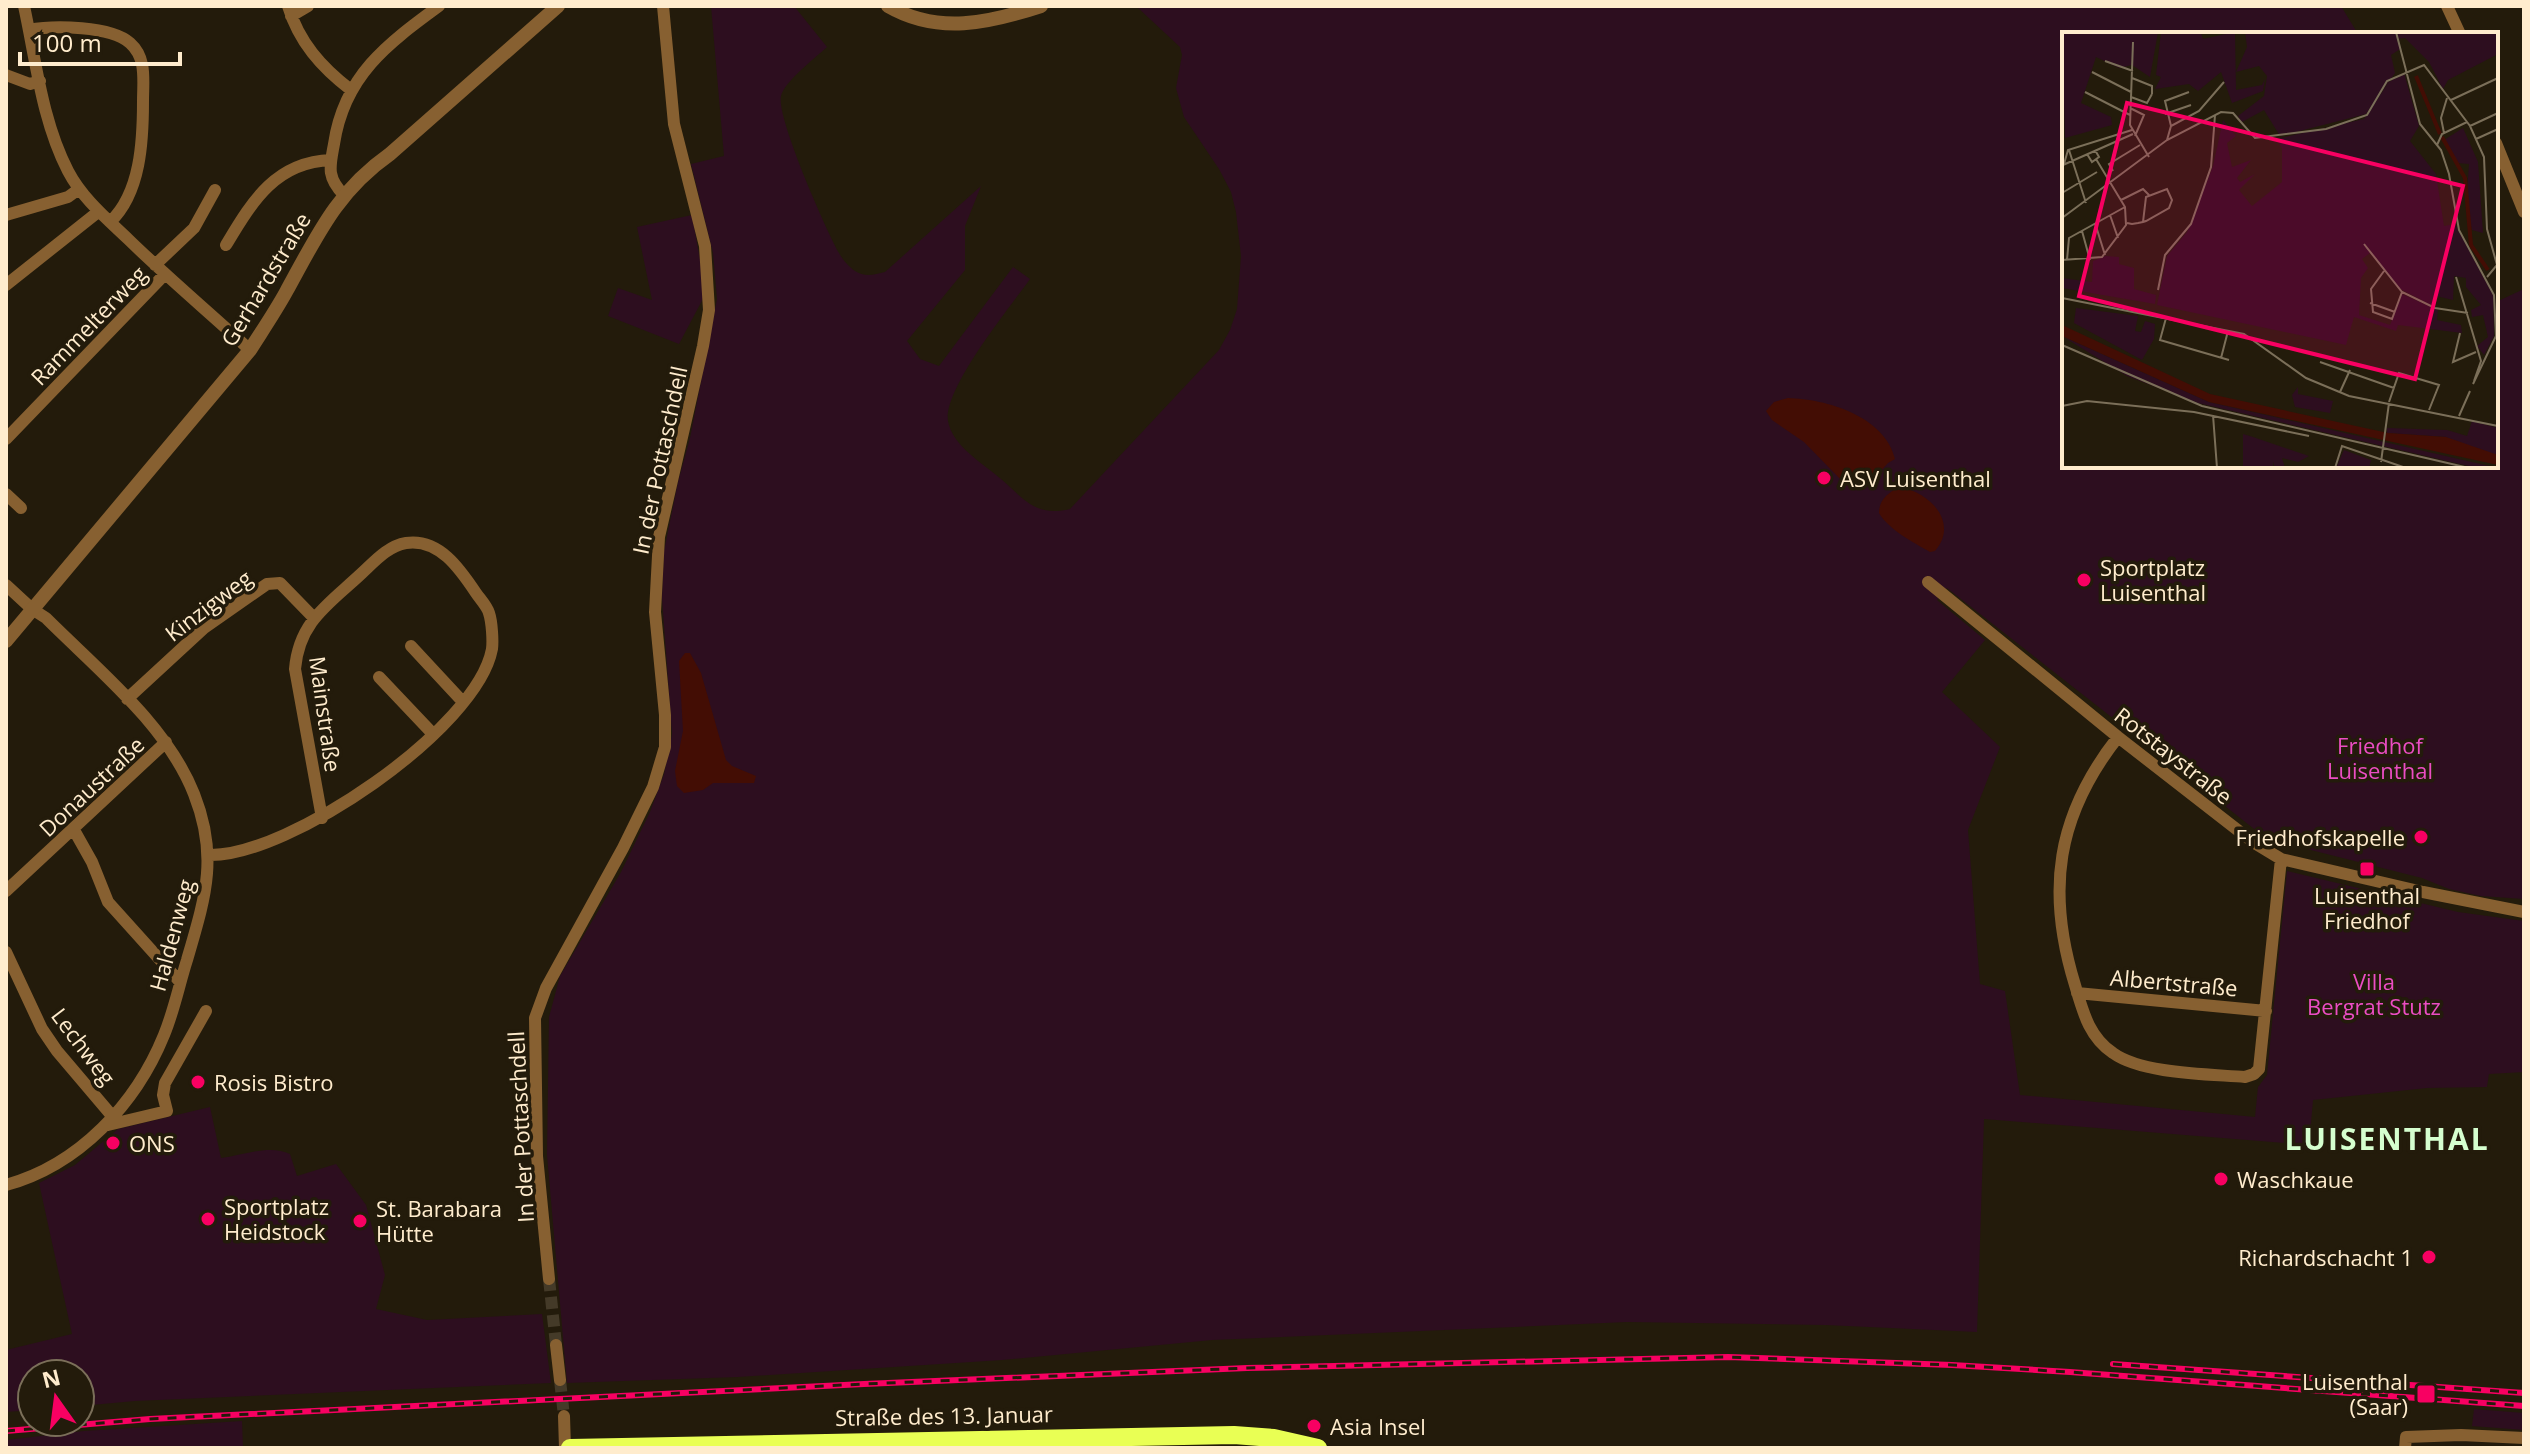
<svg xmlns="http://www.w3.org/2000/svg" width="2530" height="1454" font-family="'Open Sans',sans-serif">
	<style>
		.green { fill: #2d0e1f }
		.water { fill: #430d04 }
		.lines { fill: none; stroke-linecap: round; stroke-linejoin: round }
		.minor-tunnel { stroke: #443a28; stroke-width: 12; stroke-dasharray: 12 6; stroke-linecap: butt }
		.minor { stroke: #876031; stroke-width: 12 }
		.tertiary { stroke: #876031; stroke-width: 14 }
		.primary { stroke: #e9ff54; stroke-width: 18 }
		.rail-casing { stroke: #f80062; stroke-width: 6 }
		.rail { stroke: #231b0b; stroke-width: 3; stroke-dasharray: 9; stroke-linecap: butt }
		.poi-dot { fill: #f80062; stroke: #231b0b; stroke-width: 3 }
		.labels { text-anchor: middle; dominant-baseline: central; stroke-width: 7; stroke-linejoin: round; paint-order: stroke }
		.street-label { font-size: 22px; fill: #ffeccd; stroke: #231b0b }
		.poi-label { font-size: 22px; fill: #ffeccd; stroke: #231b0b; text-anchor: start }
		.park-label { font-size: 22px; fill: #eb4dc3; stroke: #231b0b }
		.district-label { font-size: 30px; font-weight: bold; letter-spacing: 2px; fill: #d5ffcf; stroke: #231b0b }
		.inset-river { fill: none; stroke: #430d04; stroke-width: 4 }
		.inset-road { fill: none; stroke: #7b6f59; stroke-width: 2 }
		.view { fill: #f80062; fill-opacity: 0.15; stroke: #f80062; stroke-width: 4 }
		.inset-edge { fill: none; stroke: #ffeccd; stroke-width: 4 }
	</style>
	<rect width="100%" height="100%" fill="#231b0b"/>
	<path class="green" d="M711,6H794L827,47C815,58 785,81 781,96C776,117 826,230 839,253C842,259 849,267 855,271C864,277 874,275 885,272L981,186L965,226V270L907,341L920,359L939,366L1013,267L1030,279C1010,307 943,389 948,421C952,446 984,464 1001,479C1025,500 1036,517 1070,509L1219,350L1230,330L1237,309L1241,256L1236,212L1231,192L1219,169L1184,117L1176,88L1182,55L1180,47L1136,6H2341L2358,34H2064V466H2496V302L2524,289V899L2481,896L2449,889L2422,878L2267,839L1947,588L1937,600L1985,640L1942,692L2000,747L1968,830L1980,984L2005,991L2020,1095L2255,1117L2258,1087L2267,1075L2287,871L2458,912L2524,921V1072L2489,1074L2487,1087L2427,1088L2313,1100L2309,1145L1984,1119L1977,1332L1826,1325L1627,1322L1212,1340L1002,1360L738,1377L567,1383L547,1155L549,1017L560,976L621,872L650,812L664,774L672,734L662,598L664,551L678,482L690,438L717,299L713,253L691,164L724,156Z
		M692,215L706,293L679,344L608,316L618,288L652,300L637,227Z
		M210,1107L221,1158C243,1155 270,1144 290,1154L297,1176L336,1164L366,1205L385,1275L376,1309L427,1320L542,1314L551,1383L135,1401L80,1406V1374H32V1410L6,1412V1350L72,1334L39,1183L75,1165L118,1129Z
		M2474,1409L2524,1413V1430L2472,1426Z
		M242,1421L243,1448H6V1440L84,1431Z"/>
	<path class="water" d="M1788,398C1826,399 1885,416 1895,459L1888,463L1863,490L1846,485L1804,442L1772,420L1766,411L1774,402Z
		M1900,487C1931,493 1959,523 1935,551L1930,552C1913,542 1889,530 1879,513C1879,499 1889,492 1900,487Z
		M685,653H690L701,673L726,760L732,766L756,776L754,783H713L703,790L684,793L677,786L675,771L683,731L679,661Z"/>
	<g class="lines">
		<path class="minor-tunnel" d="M549,1279L556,1345
			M560,1380L564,1416"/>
		<path class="minor" d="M24,6C36,61 42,121 68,171C82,198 106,218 128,239C168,278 210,313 250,350
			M288,6C299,42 321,67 351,90
			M2447,6L2460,34
			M291,16L308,6
			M29,30C54,25 111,26 130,43C147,58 143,80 143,101C143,140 141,193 110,222
			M6,75L30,84L40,81
			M2496,143L2524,212
			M344,195C326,177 330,166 334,144C344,76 387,44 439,6
			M6,215L68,197L79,189
			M226,245C252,202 275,162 331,160
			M155,265L194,228L215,190
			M6,285L98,212
			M6,439L165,274
			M6,494L21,508
			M1928,582L2118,737L2253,842L2281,859L2423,892L2524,912
			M6,585L32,609L46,618C98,670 167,725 194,794C219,857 205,898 187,960C179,985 174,1011 164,1035C136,1104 79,1165 6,1185
			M411,646L463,702
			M379,677L433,734
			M127,699L204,628L267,584L280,583L314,618
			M2118,737C2056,816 2046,891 2075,985C2083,1012 2089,1037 2113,1053C2142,1074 2208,1074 2245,1077L2254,1074L2259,1069L2281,859
			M74,830L92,862L108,902L180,982
			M209,855C288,857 477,729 492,649C493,641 492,622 489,613C487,606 480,599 476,593C460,569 439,538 406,543C388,546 375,561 362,573C329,604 299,621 295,669L322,818
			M6,891L166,742
			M6,952L42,1029L57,1051L113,1117
			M2077,993L2266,1011
			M108,1125L167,1111L163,1095L165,1083L206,1011
			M549,1279L537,1156L535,1018L546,988L623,848L653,787L665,747V715L655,612L659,537L703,346L709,310L705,246L674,124L663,6
			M556,1345L560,1380
			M564,1416L565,1448
			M2405,1448L2406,1437L2461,1435L2524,1438"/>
		<path class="tertiary" d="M888,6C938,35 989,23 1041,6
			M6,641L250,350C262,331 275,312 286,292C317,236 336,192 390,154L558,6"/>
		<path class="primary" d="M570,1448L1234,1435L1274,1438L1318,1448"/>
		<g class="rail-casing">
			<path id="rail" d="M2113,1364L2524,1393
				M6,1431L150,1419L864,1384L1247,1368L1728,1357L1952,1365L2070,1372L2524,1406"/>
		</g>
		<use href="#rail" class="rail"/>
	</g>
	<g class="poi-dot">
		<circle cx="1824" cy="478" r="8"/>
		<circle cx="2084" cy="580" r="8"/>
		<circle cx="2421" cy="837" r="8"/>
		<rect x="2359" y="861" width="16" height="16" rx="4"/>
		<circle cx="198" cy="1082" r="8"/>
		<circle cx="113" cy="1143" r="8"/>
		<circle cx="2221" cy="1179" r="8"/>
		<circle cx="208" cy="1219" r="8"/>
		<circle cx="360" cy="1221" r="8"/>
		<circle cx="2429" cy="1257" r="8"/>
		<rect x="2416" y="1384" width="20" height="20" rx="4"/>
		<circle cx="1314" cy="1426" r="8"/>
	</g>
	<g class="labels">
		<g class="street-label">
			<text transform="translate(265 279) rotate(-59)">Gerhardstraße</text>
			<text transform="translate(88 325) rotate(-46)">Rammelterweg</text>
			<text transform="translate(659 460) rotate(-78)">In der Pottaschdell</text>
			<text transform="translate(208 605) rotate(-37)">Kinzigweg</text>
			<text transform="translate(326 714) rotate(82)">Mainstraße</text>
			<text transform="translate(2174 755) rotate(38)">Rotstaystraße</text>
			<text transform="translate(91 786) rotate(-43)">Donaustraße</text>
			<text transform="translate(171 935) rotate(-75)">Haldenweg</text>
			<text transform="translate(2174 982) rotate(5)">Albertstraße</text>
			<text transform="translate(84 1046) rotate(53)">Lechweg</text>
			<text transform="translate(520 1127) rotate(-93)">In der Pottaschdell</text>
			<text transform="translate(944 1415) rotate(-1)">Straße des 13. Januar</text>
		</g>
		<g class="poi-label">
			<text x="1840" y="478">ASV Luisenthal</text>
			<text x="2100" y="567">Sportplatz<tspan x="2100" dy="25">Luisenthal</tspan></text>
			<text x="2405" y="837" text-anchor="end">Friedhofskapelle</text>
			<text x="2367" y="895" text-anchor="middle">Luisenthal<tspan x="2367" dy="25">Friedhof</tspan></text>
			<text x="214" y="1082">Rosis Bistro</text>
			<text x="129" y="1143">ONS</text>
			<text x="2237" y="1179">Waschkaue</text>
			<text x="224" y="1206">Sportplatz<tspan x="224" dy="25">Heidstock</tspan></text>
			<text x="376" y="1208">St. Barabara<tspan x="376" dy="25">Hütte</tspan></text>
			<text x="2413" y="1257" text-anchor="end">Richardschacht 1</text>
			<text x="2408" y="1381" text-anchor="end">Luisenthal<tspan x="2408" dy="25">(Saar)</tspan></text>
			<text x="1330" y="1426">Asia Insel</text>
		</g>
		<g class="park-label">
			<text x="2380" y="745">Friedhof<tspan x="2380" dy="25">Luisenthal</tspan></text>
			<text x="2374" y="981">Villa<tspan x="2374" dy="25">Bergrat Stutz</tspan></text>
		</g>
		<g class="district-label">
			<text x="2387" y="1138">LUISENTHAL</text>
		</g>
	</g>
	<g transform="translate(2062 32)">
		<rect width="436" height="436" fill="#231b0b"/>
		<path d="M0,0H96L88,45L70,33L57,36L34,25L19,71L49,85L50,93L3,106ZM99,0L139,1L141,7L173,0L174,58L200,53L203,47L201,59L170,71L159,40L136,59L127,52L93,57L99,45L94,43ZM183,0H423L434,2L436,22L386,48L381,57L367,30L343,6L335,7L338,17L329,23L333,41L304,82L218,104L202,78L180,90L176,84L202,64L205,44L197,34L174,40L185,15ZM342,41L357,94L348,109L374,142L382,194L393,192L431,263L432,304L422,323L415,314L426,305L421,283L410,285L409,278L419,273L404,255V246L392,244L391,268L374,264L371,274L338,257L308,221L300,227L306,236L299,246L297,283L328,293L340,262L376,278L375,288L399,293L400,301L336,293L334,299L292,285L284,313L95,273L105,224L125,200L151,134L161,88L174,104L165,111L170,135L189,128L175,146L178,150L193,142L177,158L190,174L220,150V116L214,107L302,87L327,50ZM401,96L416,130L421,201L410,198L404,173L407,132L395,131L382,108ZM44,224L57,225V232L72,236V257L94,263L93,272L0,256V246L30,250L31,229ZM14,276L76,284L73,299L79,300L83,289L93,292L92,307L80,328L12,291ZM0,304L147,370L436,436L411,435L136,371L65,344ZM236,355V362L271,369L268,381L233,375L230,363ZM410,389L436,396V423L365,407L398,413L384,405L325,401V396L385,398L405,404ZM181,402L191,405L247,424L236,430L220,426L223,436H213L211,430V436H181ZM282,418L309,428L307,436H274Z" fill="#2d0e1f"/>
		<path d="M0,293L148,362L326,401L384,405L436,423V433L147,370L0,304Z" fill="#430d04"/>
		<path class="inset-river" d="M354,44L378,102M380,105L403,146L409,213L426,238"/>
		<path class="inset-road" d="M334,0L358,92L379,118L387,142L397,198L432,263L434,304L411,352M71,10L68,93L87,125M43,29L71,39M30,40L69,60M70,46L90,54V62M23,60L68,83M69,65L85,71L90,62M389,68L436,46M68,76L82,83L73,104M103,82L129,73M109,94L103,69L127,60M408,94L436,81M382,101L379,86L385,66M414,107L436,97M105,108L109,94L137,79L162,50M375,113L380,102L405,90M7,118L24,171M25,122L30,130L37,125L33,118M2,132L6,118L70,98M1,133L71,102M51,139L47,132L78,113M0,161L35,140M59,168L81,157L87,163M48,183L56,206M0,186L105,108L159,80L171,81L193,106L264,97L305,83L325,49L362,33L408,94L422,125L425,197L435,233L425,245M33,191L43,223M65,191L70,192L76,191L81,190L84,189L107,176L110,168L105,157L84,165L81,190M20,199L28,228M302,212L340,260L373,276L406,281M0,228L40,225L64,193L63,175L34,127M5,228L7,206L63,175M322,239L309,257L311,280L330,287L340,260M394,245L419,329L412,349M96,258L103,223L129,192L149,135L153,83M0,266L182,302L244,346L287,364L436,394M308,271L333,280M104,286L98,308L167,328M398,301L391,330L414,320M0,313L140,374L407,436M159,326L166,299M258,330L332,356M278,360L288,338M327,370L337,341L377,353L367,378M0,374L25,369L132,380L247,404M151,383L155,436M397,384L408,359M319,430L327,371M273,436L280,414L344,436"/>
		<path class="view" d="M65,71L401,154L353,347L17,264Z"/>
		<rect width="436" height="436" class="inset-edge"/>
	</g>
	<rect width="2530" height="1454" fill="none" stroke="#ffeccd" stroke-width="16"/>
	<g transform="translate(56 1398) rotate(346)"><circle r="38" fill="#231b0b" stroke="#7b6f59" stroke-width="2"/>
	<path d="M0-6L14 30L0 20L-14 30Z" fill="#f80062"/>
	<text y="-12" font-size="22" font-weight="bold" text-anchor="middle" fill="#ffeccd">N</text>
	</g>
	<path d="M20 52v12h160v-12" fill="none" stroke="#ffeccd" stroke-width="4"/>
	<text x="32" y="52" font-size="24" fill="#ffeccd" stroke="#231b0b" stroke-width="6" paint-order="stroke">100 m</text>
</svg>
